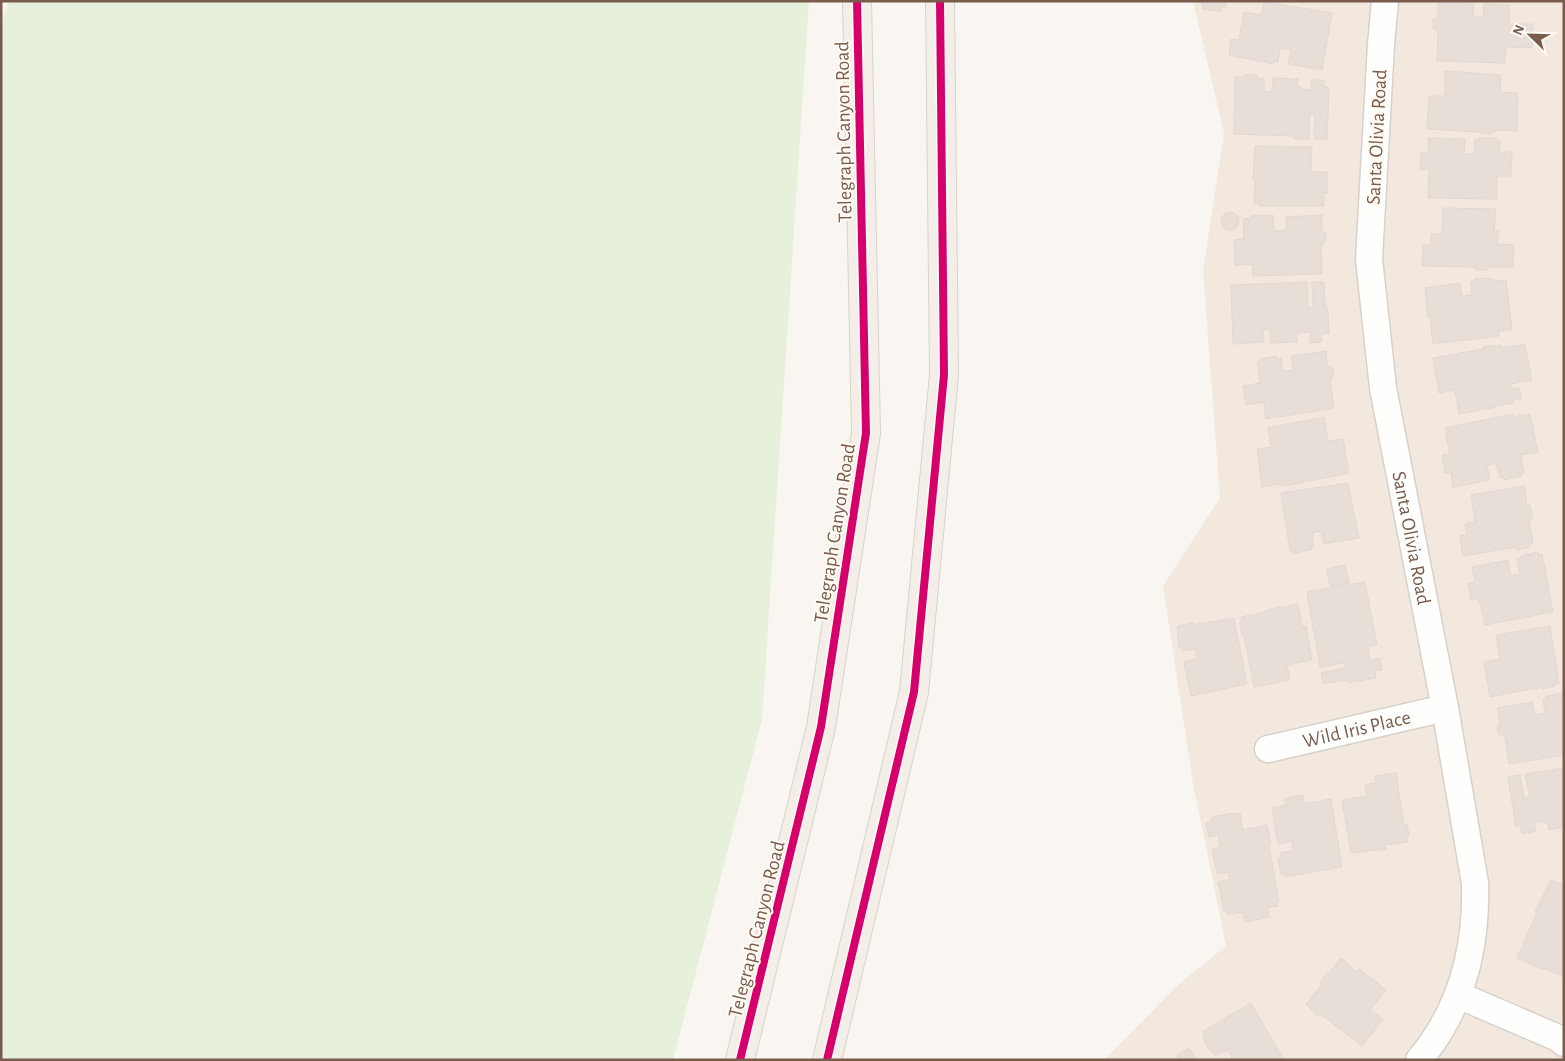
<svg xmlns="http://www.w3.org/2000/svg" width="1565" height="1061" font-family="'Alegreya Sans',sans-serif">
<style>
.residential{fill:#f2e8de}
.green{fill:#e7f0db}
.building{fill:#e6ded7;stroke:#e2d8d2}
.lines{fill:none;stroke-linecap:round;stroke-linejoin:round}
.minor-casing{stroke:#d7d1cb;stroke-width:29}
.primary-casing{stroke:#dad1cc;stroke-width:30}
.minor{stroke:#fefefd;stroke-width:26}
.primary{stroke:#f3eee8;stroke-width:28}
.cycleway-casing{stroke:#fffaf3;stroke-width:11}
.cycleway{stroke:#d6006c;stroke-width:8}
.labels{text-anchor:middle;stroke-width:4;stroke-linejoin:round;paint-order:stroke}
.street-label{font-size:20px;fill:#7a5c4d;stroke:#fffaf3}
</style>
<rect width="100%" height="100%" fill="#f9f5f0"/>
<polygon class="residential" points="1193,1 1564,1 1564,1060 1104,1060 1179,984 1226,946 1193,783 1163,586 1220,498 1203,271 1224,133"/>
<polygon class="green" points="9,1 809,1 762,719 673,1060 1,1060 1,25"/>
<g class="building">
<polygon points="1203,1 1227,1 1225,8 1222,7 1221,12 1202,9"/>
<polygon points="1264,2 1332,13 1322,70 1288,64 1291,50 1280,48 1278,62 1274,61 1274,64 1229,55 1231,39 1239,40 1244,12 1262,15"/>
<polygon points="1438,3 1474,4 1473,17 1483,17 1484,4 1509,5 1509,24 1533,24 1532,48 1506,47 1505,63 1437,61 1438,32 1433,28 1433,20 1438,17"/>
<polygon points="1445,71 1501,75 1500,92 1518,93 1517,131 1496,130 1496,132 1491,132 1490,134 1479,133 1480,132 1427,129 1429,96 1445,96"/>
<polygon points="1244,75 1257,75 1257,78 1264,78 1264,92 1272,92 1273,78 1298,79 1297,84 1302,89 1311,90 1311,80 1324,80 1324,87 1329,88 1327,139 1314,139 1315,115 1310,114 1309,139 1294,139 1294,136 1234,134 1235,77 1244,77"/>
<polygon points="1428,138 1465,139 1464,154 1474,154 1475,139 1478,140 1478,138 1496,138 1496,141 1500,141 1500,152 1512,152 1511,176 1497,176 1497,199 1428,198 1429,170 1420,170 1421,153 1428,153"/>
<polygon points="1255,146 1312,147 1311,172 1327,172 1327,193 1324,192 1324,206 1259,206 1259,204 1254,204 1255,180 1253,180"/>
<polygon points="1443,208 1496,209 1494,231 1498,231 1498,244 1514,245 1513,267 1488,267 1488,270 1476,270 1475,267 1422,266 1423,245 1431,245 1431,234 1441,234 1442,232"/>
<circle cx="1230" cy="221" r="9"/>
<polygon points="1273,215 1274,231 1286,230 1286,217 1322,215 1321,226 1322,226 1322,231 1326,234 1326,240 1321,246 1322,274 1253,276 1252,264 1235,265 1234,240 1244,239 1243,219 1251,218 1251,216"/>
<polygon points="1491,278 1491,280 1495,279 1495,281 1506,280 1512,329 1499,331 1499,336 1433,344 1430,316 1428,317 1425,288 1460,283 1462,296 1472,295 1471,282 1474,282 1474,279"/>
<polygon points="1307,282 1308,307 1313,307 1312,282 1324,282 1325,306 1327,306 1327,313 1328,312 1329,334 1321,334 1322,342 1310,343 1310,332 1298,333 1296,335 1297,342 1271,343 1270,330 1263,330 1264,342 1233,344 1231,285"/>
<polygon points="1525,344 1532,380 1510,384 1511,389 1519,388 1522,399 1513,400 1514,403 1495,406 1496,407 1459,414 1455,390 1439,393 1433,358 1483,349 1483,347 1496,345 1497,346 1501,345 1502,348"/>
<polygon points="1326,351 1327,365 1333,369 1334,375 1330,380 1334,408 1266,419 1264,402 1246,405 1243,386 1260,383 1257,362 1260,362 1259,359 1276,356 1277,359 1281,358 1283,371 1293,370 1291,356"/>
<polygon points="1513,414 1513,417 1530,414 1538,452 1521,455 1524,473 1521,474 1521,476 1504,480 1503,477 1500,478 1496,463 1487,465 1490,480 1453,487 1451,472 1445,473 1442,455 1450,454 1445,428"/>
<polygon points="1324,417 1328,441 1343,439 1349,473 1285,486 1285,485 1280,485 1280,484 1262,487 1257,449 1271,447 1268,428"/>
<polygon points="1348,483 1359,538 1324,544 1321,531 1312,533 1314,547 1310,547 1311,550 1294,553 1294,551 1290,551 1281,493"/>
<polygon points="1524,486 1527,506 1530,505 1533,519 1529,519 1533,543 1529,544 1529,547 1516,550 1516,547 1463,556 1460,536 1467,535 1465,524 1475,522 1471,495"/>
<polygon points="1538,552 1539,555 1542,554 1553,612 1485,625 1479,598 1471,600 1468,583 1475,582 1472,567 1508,560 1511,576 1520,574 1517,559 1521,558 1521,556"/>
<polygon points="1345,565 1349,583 1330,587 1327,569"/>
<polygon points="1365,582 1377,645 1368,646 1370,660 1380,658 1382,670 1375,671 1376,678 1353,682 1347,682 1347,680 1323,684 1321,673 1345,668 1344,663 1320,667 1307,592"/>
<polygon points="1298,604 1302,627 1306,626 1312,660 1287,665 1290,680 1254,687 1244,635 1242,635 1240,622 1242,622 1241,617 1266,612 1266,610"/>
<polygon points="1234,618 1247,684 1191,696 1184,662 1197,659 1195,649 1182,651 1181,647 1179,648 1177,626 1193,623 1194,625"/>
<polygon points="1550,626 1559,683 1555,684 1555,686 1542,689 1542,687 1490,697 1484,662 1500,659 1496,635"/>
<polygon points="1563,693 1564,755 1509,764 1505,737 1498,734 1497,728 1500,723 1497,708 1532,702 1535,715 1545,713 1543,699 1547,699 1546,696"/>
<polygon points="1564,768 1564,827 1549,830 1548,825 1543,821 1534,823 1536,831 1522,834 1521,826 1516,827 1508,777 1520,775 1524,798 1530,797 1525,774"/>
<polygon points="1396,773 1404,825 1407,824 1409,836 1407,837 1408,842 1385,845 1386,849 1351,853 1342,800 1367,796 1365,785 1376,783 1375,776"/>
<polygon points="1303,795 1304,804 1331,799 1342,867 1285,877 1284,874 1281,875 1278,858 1281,857 1280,853 1293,850 1292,841 1278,844 1272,808 1286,805 1285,798"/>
<polygon points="1234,813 1234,814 1240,813 1243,830 1267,825 1271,844 1269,845 1279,901 1277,901 1278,906 1267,908 1269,917 1245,922 1243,912 1228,915 1227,910 1224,911 1218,882 1230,879 1228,872 1217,874 1212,849 1218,848 1220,845 1218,835 1209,837 1206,823 1212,821 1212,817"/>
<polygon points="1551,880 1564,885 1564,977 1544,968 1544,970 1517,958 1537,913 1535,912"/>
<polygon points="1341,958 1357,972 1359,969 1386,990 1370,1010 1383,1019 1362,1046 1320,1014 1318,1016 1306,1004 1322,984 1320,982 1327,973 1330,973 1329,973"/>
<polygon points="1251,1003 1284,1060 1227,1060 1232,1057 1227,1050 1215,1056 1212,1050 1210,1051 1203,1039 1205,1038 1202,1032"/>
<polygon points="1189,1048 1198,1060 1179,1060 1177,1055"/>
</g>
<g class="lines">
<defs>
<g id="minor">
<path id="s1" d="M1385,1l-4,44 -12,214 14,129 62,320 30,175c2,65 -13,126 -56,177"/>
<path id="s2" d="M1268,749l177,-41"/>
<polyline points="1458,995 1558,1038 1564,1043"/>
</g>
<g id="primary">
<polyline points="740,1060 821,727 866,433 857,1"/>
<polyline points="827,1060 914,692 944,375 940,1"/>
</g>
</defs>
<use href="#minor" class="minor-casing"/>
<use href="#primary" class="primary-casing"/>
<use href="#minor" class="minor"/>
<use href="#primary" class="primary"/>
<defs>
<g id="cycleway">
<polyline points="740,1060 821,727 866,433 857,1"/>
<polyline points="827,1060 914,692 944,375 940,1"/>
</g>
</defs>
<use href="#cycleway" class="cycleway-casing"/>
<use href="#cycleway" class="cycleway"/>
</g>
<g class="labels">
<g class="street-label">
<text transform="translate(843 132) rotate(-91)" y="7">Telegraph Canyon Road</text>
<text transform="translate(1376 137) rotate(-87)" y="7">Santa Olivia Road</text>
<text transform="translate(834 533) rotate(-81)" y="7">Telegraph Canyon Road</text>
<text dy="7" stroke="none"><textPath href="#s1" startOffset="541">Santa Olivia Road</textPath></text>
<text dy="7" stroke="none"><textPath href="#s2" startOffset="91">Wild Iris Place</textPath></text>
<text transform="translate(756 929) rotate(-76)" y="7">Telegraph Canyon Road</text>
</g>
</g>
<rect width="1565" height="1061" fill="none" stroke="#7a5c4d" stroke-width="5"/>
<g transform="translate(1530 35) rotate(293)" stroke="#fffaf3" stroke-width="4" paint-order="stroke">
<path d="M0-4L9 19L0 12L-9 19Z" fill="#7a5c4d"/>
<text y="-8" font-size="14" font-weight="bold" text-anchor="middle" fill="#7a5c4d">N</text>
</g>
</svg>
